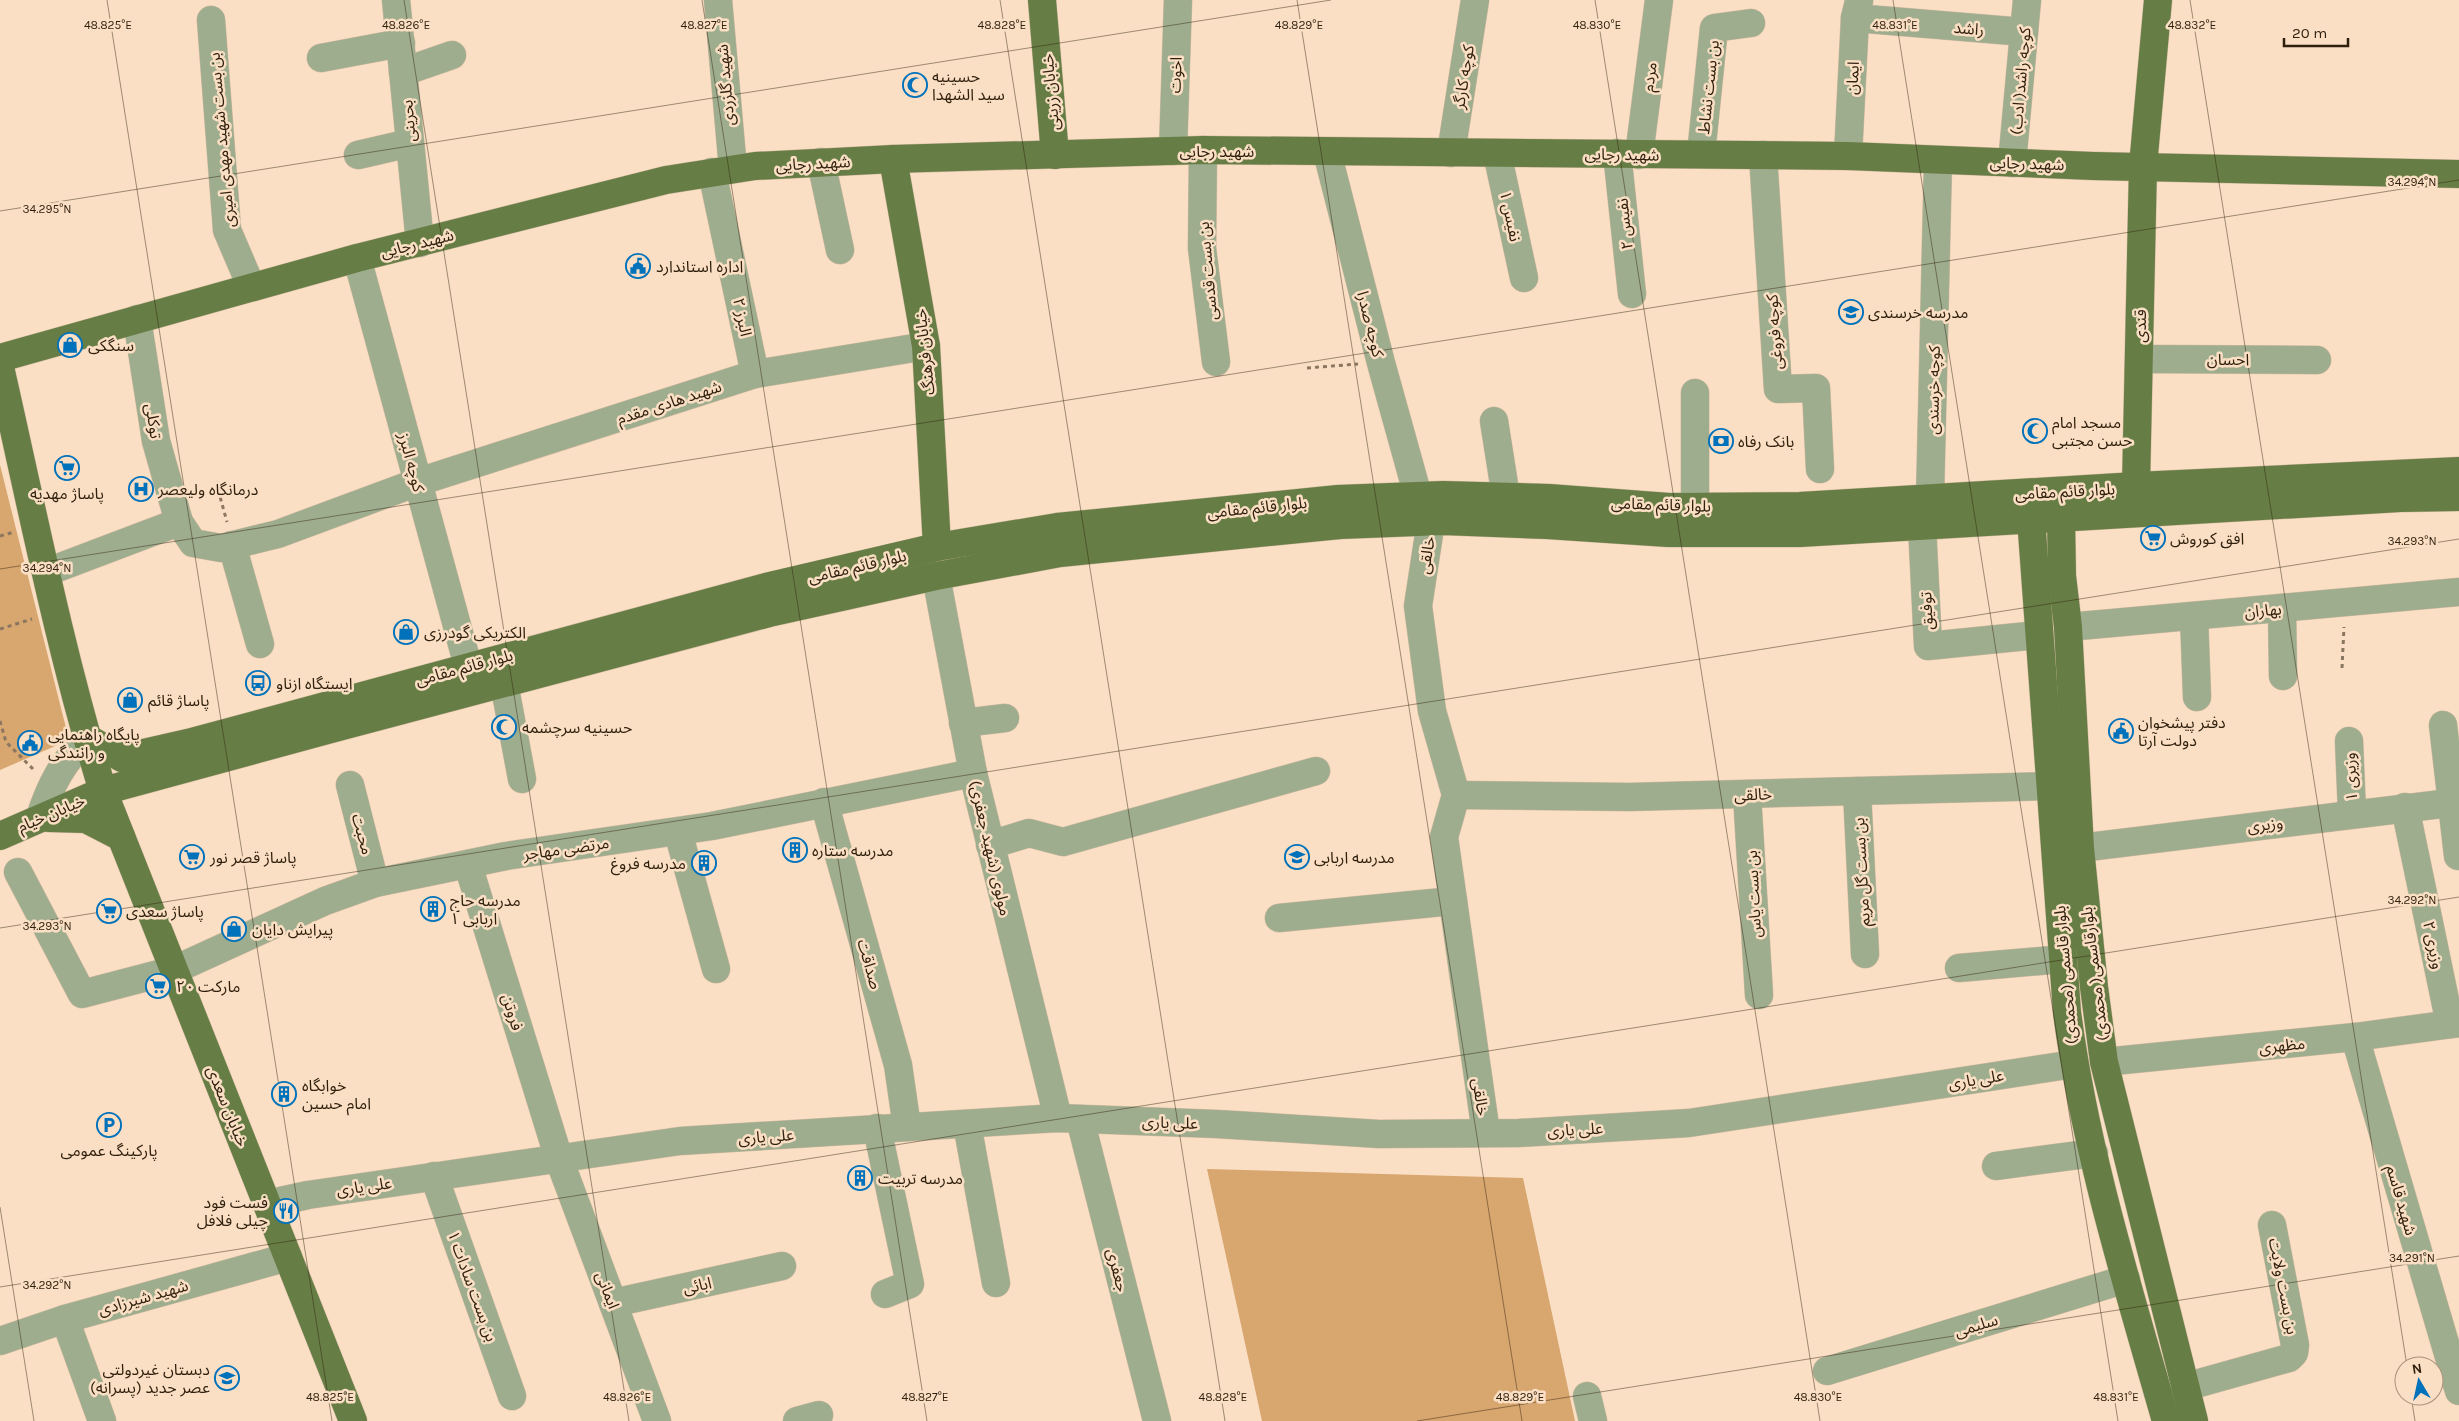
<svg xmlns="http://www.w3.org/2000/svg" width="2459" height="1421" font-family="Karla,'Noto Sans Arabic',sans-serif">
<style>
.green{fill:#d8a66f}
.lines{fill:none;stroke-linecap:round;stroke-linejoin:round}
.minor-casing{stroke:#d5bca3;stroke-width:29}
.major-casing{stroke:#d5bca3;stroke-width:29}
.path{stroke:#8b7660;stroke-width:3;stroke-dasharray:4 4;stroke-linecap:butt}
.minor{stroke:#9fad8f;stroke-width:28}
.major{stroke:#667e45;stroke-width:28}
.ticks{fill:none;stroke:#2f1f0d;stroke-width:1;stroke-opacity:0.45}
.labels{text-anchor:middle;stroke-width:5;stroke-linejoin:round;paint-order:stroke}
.street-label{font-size:16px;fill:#2f1f0d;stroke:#fadfc4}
.poi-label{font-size:16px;fill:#2f1f0d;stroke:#fadfc4;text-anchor:start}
.ticks-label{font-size:12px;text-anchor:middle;fill:#2f1f0d;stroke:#fadfc4;stroke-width:5;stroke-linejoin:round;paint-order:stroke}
</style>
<rect width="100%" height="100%" fill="#fadfc4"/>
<g class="green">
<polygon points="0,465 69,740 0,770"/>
<polygon points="1207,1169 1523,1178 1575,1421 1262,1421"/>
</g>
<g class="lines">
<defs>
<g id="minor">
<polyline points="396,0 420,243"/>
<polyline points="718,0 733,169"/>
<polyline points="1855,18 2024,32"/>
<polyline points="211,20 227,230 251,286"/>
<polyline points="321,58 401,43"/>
<polyline points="403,72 452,55"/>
<polyline points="1203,150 1202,248 1216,362"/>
<polyline points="1173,151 1178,0"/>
<polyline points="1327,152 1381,363 1418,496"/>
<polyline points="1451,153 1475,0"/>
<polyline points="1497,153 1524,278"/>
<polyline points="1617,153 1632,294"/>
<polyline points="1701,154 1714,28 1751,23"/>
<polyline points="358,155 410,143"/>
<polyline points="1639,155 1659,0"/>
<polyline points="1763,155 1778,389 1816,388 1820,469"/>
<polyline points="1848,156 1855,18 1859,1"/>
<polyline points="821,162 840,250"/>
<polyline points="2012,163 2027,0"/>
<polyline points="712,172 755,374"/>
<polyline points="357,258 468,666"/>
<polyline points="137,319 156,441 179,522 193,543 221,548 278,534 418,482 755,374 926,346"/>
<polyline points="2140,359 2317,360"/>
<polyline points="1695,393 1695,507"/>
<polyline points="1494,421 1506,497"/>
<polyline points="1930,499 1938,161"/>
<polyline points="1431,521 1418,606 1432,711 1456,795 1444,837 1486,1133"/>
<polyline points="1922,525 1928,646 2038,635"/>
<polyline points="232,545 260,644"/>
<polyline points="47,572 179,522"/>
<polyline points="936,576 973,773 1058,1118"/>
<polyline points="2282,608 2283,676"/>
<polyline points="2194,616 2197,697"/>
<polyline points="2068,627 2459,592"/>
<polyline points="504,683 522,779"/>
<polyline points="963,723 1005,718"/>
<polyline points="2443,725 2458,856"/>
<polyline points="2349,741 2352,813"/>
<polyline points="350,785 375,883"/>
<polyline points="1857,791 1865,954"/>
<polyline points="1747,794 1759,995"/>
<polyline points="1456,795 1629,797 2049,786"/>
<polyline points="824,802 898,1065 907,1127"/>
<polyline points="2405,807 2450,1024"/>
<path d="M40,817c11,-33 22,-54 47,-79"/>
<polyline points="678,832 716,969"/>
<polyline points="990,845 1029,833 1063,842 1316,771"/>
<polyline points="2080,848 2450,803"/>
<polyline points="468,865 559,1159 657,1421"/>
<polyline points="18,872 82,994 174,970 325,901 375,883 506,856 712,826 973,773"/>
<polyline points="1279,918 1453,901"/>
<polyline points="1959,968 2063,959"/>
<polyline points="2355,1037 2459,1391"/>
<polyline points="2104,1062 2355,1037 2459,1023"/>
<polyline points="1080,1119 1157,1421"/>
<polyline points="967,1124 996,1283"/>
<polyline points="877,1128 910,1284 885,1294"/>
<polyline points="1996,1166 2094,1153"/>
<polyline points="434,1176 512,1396"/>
<polyline points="267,1204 308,1195 680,1141 1058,1118 1217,1124 1379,1134 1519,1133 1689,1123 2074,1064"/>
<polyline points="613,1303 782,1266"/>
<polyline points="65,1319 102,1421"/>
<polyline points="0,1341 65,1319 288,1257"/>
<polyline points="1827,1371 2126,1279"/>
<polyline points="2185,1387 2289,1358 2294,1353 2295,1345 2272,1225"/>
<polyline points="1587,1396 1593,1421"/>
<polyline points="797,1421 819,1415"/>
</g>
<g id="major">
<polyline points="1042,0 1055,155"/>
<polyline points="893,159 926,346 937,547"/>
<polyline points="0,358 357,258 666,180 755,166 893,159 1203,150 1848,156 2093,166 2459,174"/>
<path d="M0,367c32,141 60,285 103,424l250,630"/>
<polyline points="2136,486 2143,166 2158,0"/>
<polyline points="2061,517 2062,576 2068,627 2080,848 2094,987 2104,1062 2194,1421"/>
<path d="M2031,518l36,494c18,139 61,275 99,409"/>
<polyline points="87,738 122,758 188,743 766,587 937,547 1057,527 1338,499 1443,495 1549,498 1669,507 1800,506 2136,486 2459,471"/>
<polyline points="49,818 86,819 121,837"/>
<polyline points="0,836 103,791 331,729 773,612 936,576 1060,553 1340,525 1443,521 1547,525 1668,533 1800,533 2400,498 2459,497"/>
</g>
</defs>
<use href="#minor" class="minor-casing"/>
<use href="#major" class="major-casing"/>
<g class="path">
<polyline points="1307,368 1358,364"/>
<polyline points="216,482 227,522"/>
<polyline points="0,536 14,532"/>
<polyline points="0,629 32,619"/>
<polyline points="2342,668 2344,627"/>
<polyline points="0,721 6,742 34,770"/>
</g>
<use href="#minor" class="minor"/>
<use href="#major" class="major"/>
</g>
<path class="ticks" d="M107,0l225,1421M404,0l225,1421M702,0l225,1421M1000,0l225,1421M1297,0l225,1421M1595,0l225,1421M1893,0l225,1421M2190,0l217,1366M0,211l1331,-211M0,569l2459,-389M0,928l2459,-389M0,1207l34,214M0,1287l2459,-390M2411,1396l4,25M1417,1421l1042,-165"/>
<defs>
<symbol id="mosque-ring" viewBox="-11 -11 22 22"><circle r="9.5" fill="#fadfc4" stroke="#0071bb" stroke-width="1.5"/><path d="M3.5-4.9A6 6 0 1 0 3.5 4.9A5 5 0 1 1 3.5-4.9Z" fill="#0071bb"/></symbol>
<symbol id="civic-ring" viewBox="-11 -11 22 22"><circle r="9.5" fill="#fadfc4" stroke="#0071bb" stroke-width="1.5"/><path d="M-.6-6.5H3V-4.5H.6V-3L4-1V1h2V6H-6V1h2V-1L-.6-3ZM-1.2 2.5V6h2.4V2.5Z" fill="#0071bb"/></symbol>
<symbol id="school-ring" viewBox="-11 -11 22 22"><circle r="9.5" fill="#fadfc4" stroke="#0071bb" stroke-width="1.5"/><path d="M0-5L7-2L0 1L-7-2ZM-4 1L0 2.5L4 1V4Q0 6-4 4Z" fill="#0071bb"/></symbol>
<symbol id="shop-ring" viewBox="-11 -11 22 22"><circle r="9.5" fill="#fadfc4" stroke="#0071bb" stroke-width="1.5"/><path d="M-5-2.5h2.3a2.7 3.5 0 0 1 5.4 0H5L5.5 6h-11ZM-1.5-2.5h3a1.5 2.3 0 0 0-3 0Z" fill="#0071bb"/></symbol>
<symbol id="bank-ring" viewBox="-11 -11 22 22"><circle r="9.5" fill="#fadfc4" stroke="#0071bb" stroke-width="1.5"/><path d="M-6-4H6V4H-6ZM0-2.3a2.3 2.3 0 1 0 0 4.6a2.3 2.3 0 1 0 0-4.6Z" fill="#0071bb"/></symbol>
<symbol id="supermarket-ring" viewBox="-11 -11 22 22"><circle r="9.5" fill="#fadfc4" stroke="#0071bb" stroke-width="1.5"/><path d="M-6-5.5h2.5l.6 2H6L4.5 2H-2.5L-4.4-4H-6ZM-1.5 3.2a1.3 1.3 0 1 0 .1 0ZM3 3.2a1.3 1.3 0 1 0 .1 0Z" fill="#0071bb"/></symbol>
<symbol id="hospital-ring" viewBox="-11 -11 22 22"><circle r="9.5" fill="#fadfc4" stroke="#0071bb" stroke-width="1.5"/><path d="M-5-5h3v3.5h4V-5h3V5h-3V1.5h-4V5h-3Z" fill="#0071bb"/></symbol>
<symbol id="bus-ring" viewBox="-11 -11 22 22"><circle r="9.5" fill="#fadfc4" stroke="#0071bb" stroke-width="1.5"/><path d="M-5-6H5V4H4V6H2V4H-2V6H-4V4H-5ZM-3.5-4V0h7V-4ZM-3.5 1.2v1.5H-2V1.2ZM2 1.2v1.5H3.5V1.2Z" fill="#0071bb"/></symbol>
<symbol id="building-ring" viewBox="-11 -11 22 22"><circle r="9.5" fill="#fadfc4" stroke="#0071bb" stroke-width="1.5"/><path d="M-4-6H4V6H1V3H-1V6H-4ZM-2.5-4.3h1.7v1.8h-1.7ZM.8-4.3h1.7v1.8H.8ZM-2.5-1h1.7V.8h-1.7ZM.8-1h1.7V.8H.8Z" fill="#0071bb"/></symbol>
<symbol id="parking-ring" viewBox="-11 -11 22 22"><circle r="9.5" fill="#fadfc4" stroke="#0071bb" stroke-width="1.5"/><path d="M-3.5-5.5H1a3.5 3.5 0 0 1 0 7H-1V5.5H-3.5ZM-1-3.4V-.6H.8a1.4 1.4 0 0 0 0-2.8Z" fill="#0071bb"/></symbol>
<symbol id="restaurant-ring" viewBox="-11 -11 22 22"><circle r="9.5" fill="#fadfc4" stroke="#0071bb" stroke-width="1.5"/><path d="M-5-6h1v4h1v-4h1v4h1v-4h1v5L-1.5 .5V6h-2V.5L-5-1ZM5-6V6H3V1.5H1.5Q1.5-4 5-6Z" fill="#0071bb"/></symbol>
</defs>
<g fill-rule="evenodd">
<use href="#mosque-ring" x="901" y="71" width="28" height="28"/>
<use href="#civic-ring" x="624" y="252" width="28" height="28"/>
<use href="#school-ring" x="1837" y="298" width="28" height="28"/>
<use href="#shop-ring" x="56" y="331" width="28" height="28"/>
<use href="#mosque-ring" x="2021" y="417" width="28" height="28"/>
<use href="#bank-ring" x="1707" y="427" width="28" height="28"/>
<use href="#supermarket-ring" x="53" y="454" width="28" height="28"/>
<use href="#hospital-ring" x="127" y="475" width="28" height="28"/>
<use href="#supermarket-ring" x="2139" y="524" width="28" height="28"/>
<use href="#shop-ring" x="392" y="618" width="28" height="28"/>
<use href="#bus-ring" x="244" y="669" width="28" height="28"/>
<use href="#shop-ring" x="116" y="686" width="28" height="28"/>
<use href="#mosque-ring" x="490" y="713" width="28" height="28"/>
<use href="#civic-ring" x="2107" y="717" width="28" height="28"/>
<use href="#civic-ring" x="16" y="729" width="28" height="28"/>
<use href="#building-ring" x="781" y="836" width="28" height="28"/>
<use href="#supermarket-ring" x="178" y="843" width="28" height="28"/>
<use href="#school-ring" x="1283" y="843" width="28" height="28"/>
<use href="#building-ring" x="690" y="849" width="28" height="28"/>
<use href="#building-ring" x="419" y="895" width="28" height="28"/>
<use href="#supermarket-ring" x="95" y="897" width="28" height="28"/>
<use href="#shop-ring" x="220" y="915" width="28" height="28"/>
<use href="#supermarket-ring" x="144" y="972" width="28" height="28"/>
<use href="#building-ring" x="270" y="1080" width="28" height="28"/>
<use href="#parking-ring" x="95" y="1111" width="28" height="28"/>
<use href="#building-ring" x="846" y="1164" width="28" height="28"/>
<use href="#restaurant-ring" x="272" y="1197" width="28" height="28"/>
<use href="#school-ring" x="213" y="1364" width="28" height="28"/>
</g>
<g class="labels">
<g class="street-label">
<text transform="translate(1969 28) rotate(5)" y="6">راشد</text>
<text transform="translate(1175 75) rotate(-88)" y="6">اخوت</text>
<text transform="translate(1463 77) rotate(-81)" y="6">کوچه کارگر</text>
<text transform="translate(1649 77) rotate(-83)" y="6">مردم</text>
<text transform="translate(1852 78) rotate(-87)" y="6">ایمان</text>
<text transform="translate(2020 81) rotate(-85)" y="6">کوچه راشد( ادب)</text>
<text transform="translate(725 85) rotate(-95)" y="6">شهید گلزردی</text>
<text transform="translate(1708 87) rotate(-84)" y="6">بن بست نشاط</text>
<text transform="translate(1050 92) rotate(-95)" y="6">خیابان زرینی</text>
<text transform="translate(408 121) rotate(-95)" y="6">بحرینی</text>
<text transform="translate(221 140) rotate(-95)" y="6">بن بست شهید مهدی امیری</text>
<text x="1217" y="157">شهید رجایی</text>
<text transform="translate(1622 154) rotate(1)" y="6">شهید رجایی</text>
<text transform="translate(813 163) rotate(-3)" y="6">شهید رجایی</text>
<text transform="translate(2027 163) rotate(2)" y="6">شهید رجایی</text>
<text transform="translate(1511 216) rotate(78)" y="6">نفیس ‍۱</text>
<text transform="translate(1624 224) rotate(-96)" y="6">نفیس ۲</text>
<text transform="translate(417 243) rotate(-14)" y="6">شهید رجایی</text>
<text transform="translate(1207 271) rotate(-95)" y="6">بن بست قدسی</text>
<text transform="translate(743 317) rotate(78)" y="6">البرز ۲</text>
<text transform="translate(1371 324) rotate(76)" y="6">کوچه صدرا</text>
<text transform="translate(2140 326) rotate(-90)" y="6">قندی</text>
<text transform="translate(1774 332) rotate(-94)" y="6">کوچه فروغی</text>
<text transform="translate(924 352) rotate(-96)" y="6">خیابان فرهنگ</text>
<text x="2228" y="365">احسان</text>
<text transform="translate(1933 390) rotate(-89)" y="6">کوچه خرسندی</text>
<text transform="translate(669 402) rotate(-18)" y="6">شهید هادی مقدم</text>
<text transform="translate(154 421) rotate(81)" y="6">توکلی</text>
<text transform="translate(412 462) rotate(75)" y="6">کوچه البرز</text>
<text transform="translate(2065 491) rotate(-3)" y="6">بلوار قائم مقامی</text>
<text transform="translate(1661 504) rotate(2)" y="6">بلوار قائم مقامی</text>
<text transform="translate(1257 507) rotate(-6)" y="6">بلوار قائم مقامی</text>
<text transform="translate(1426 555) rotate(-81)" y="6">خالقی</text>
<text transform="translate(857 566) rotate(-13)" y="6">بلوار قائم مقامی</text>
<text transform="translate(2263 610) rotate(-5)" y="6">بهاران</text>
<text transform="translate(1926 611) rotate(-93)" y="6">توفیق</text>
<text transform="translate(464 667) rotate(-15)" y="6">بلوار قائم مقامی</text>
<text transform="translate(2350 777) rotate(-93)" y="6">وزیری ۱</text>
<text transform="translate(1753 794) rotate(-2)" y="6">خالقی</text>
<text transform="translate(51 813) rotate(-23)" y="6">خیابان خیام</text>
<text transform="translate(2265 824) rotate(-7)" y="6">وزیری</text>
<text transform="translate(363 834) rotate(75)" y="6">محبت</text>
<text transform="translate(566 848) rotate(-8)" y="6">مرتضی مهاجر</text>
<text transform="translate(991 848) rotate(77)" y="6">مولوی (شهید جعفری)</text>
<text transform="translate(1861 872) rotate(-93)" y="6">بن بست گل مریم</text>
<text transform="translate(1753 894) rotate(-93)" y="6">بن بست یاس</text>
<text transform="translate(2434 945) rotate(78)" y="6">وزیری ۲</text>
<text transform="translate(870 964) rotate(74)" y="6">صداقت</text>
<text transform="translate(2094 974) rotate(-97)" y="6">بلوارقاسمی( محمدی)</text>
<text transform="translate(2065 975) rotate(-95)" y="6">بلوار قاسمی (محمدی)</text>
<text transform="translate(513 1012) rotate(73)" y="6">فروتن</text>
<text transform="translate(2282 1045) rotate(-6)" y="6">مظهری</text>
<text transform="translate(1976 1079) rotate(-9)" y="6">علی یاری</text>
<text transform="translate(1481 1097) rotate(82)" y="6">خالقی</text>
<text transform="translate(228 1106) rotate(68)" y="6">خیابان سعدی</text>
<text transform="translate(1170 1122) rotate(2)" y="6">علی یاری</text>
<text transform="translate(1575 1129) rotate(-3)" y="6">علی یاری</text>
<text transform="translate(766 1136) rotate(-4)" y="6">علی یاری</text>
<text transform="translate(364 1186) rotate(-8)" y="6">علی یاری</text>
<text transform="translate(2402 1200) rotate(74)" y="6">شهید قاسم</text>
<text transform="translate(1118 1270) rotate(76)" y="6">جعفری</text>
<text transform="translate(697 1285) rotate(-12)" y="6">ابائی</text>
<text transform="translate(473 1286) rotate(70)" y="6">بن بست سادات ۱</text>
<text transform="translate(2284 1286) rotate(79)" y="6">بن بست ولایت</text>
<text transform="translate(608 1290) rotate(69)" y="6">ایمانی</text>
<text transform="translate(143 1297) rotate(-16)" y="6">شهید شیرزادی</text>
<text transform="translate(1976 1325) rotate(-17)" y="6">سلیمی</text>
</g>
<g class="poi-label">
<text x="932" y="82">حسینیه<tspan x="932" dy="18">سید الشهدا</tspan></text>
<text x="656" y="272">اداره استاندارد</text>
<text x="1868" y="318">مدرسه خرسندی</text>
<text x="88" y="351">سنگکی</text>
<text x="2052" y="428">مسجد امام<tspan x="2052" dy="18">حسن مجتبی</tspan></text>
<text x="1738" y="447">بانک رفاه</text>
<text x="158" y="495">درمانگاه ولیعصر</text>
<text x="67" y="499" text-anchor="middle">پاساژ مهدیه</text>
<text x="2170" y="544">افق کوروش</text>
<text x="424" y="638">الکتریکی گودرزی</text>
<text x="276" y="689">ایستگاه ازناو</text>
<text x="148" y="706">پاساژ قائم</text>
<text x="2138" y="728">دفتر پیشخوان<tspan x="2138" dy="18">دولت آرتا</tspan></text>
<text x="522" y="733">حسینیه سرچشمه</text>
<text x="48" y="740">پایگاه راهنمایی<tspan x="48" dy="18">و رانندگی</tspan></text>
<text x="812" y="856">مدرسه ستاره</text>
<text x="210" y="863">پاساژ قصر نور</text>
<text x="1314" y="863">مدرسه اربابی</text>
<text x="686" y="869" text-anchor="end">مدرسه فروغ</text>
<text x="450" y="906">مدرسه حاج<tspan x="450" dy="18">اربابی ۱</tspan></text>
<text x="126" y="917">پاساژ سعدی</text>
<text x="252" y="935">پیرایش دایان</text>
<text x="176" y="992">مارکت ۲۰</text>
<text x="302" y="1091">خوابگاه<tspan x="302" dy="18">امام حسین</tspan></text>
<text x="109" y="1156" text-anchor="middle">پارکینگ عمومی</text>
<text x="878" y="1184">مدرسه تربیت</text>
<text x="268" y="1208" text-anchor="end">فست فود<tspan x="268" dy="18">چیلی فلافل</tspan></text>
<text x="210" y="1375" text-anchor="end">دبستان غیردولتی<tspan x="210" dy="18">عصر جدید (پسرانه)</tspan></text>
</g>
</g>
<g class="ticks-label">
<text x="108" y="29">48.825°E</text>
<text x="406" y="29">48.826°E</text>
<text x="704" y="29">48.827°E</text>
<text x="1002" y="29">48.828°E</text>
<text x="1299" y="29">48.829°E</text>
<text x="1597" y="29">48.830°E</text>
<text x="1895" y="29">48.831°E</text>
<text x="2192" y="29">48.832°E</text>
<text x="2412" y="186">34.294°N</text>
<text x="47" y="213">34.295°N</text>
<text x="2412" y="545">34.293°N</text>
<text x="47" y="572">34.294°N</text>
<text x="2412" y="904">34.292°N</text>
<text x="47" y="930">34.293°N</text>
<text x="2412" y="1262">34.291°N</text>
<text x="47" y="1289">34.292°N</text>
<text x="330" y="1401">48.825°E</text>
<text x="627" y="1401">48.826°E</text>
<text x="925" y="1401">48.827°E</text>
<text x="1223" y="1401">48.828°E</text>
<text x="1520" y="1401">48.829°E</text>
<text x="1818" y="1401">48.830°E</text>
<text x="2116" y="1401">48.831°E</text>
</g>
<g transform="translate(2419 1381) rotate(351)"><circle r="24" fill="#fadfc4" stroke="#a9927b"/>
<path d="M0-4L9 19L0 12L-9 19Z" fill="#0071bb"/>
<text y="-8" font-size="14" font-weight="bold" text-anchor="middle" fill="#2f1f0d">N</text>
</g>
<path d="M2284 38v8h64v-8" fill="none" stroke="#2f1f0d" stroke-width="2.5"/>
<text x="2292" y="38" font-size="15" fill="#2f1f0d" stroke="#fadfc4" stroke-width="4" paint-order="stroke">20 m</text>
</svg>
